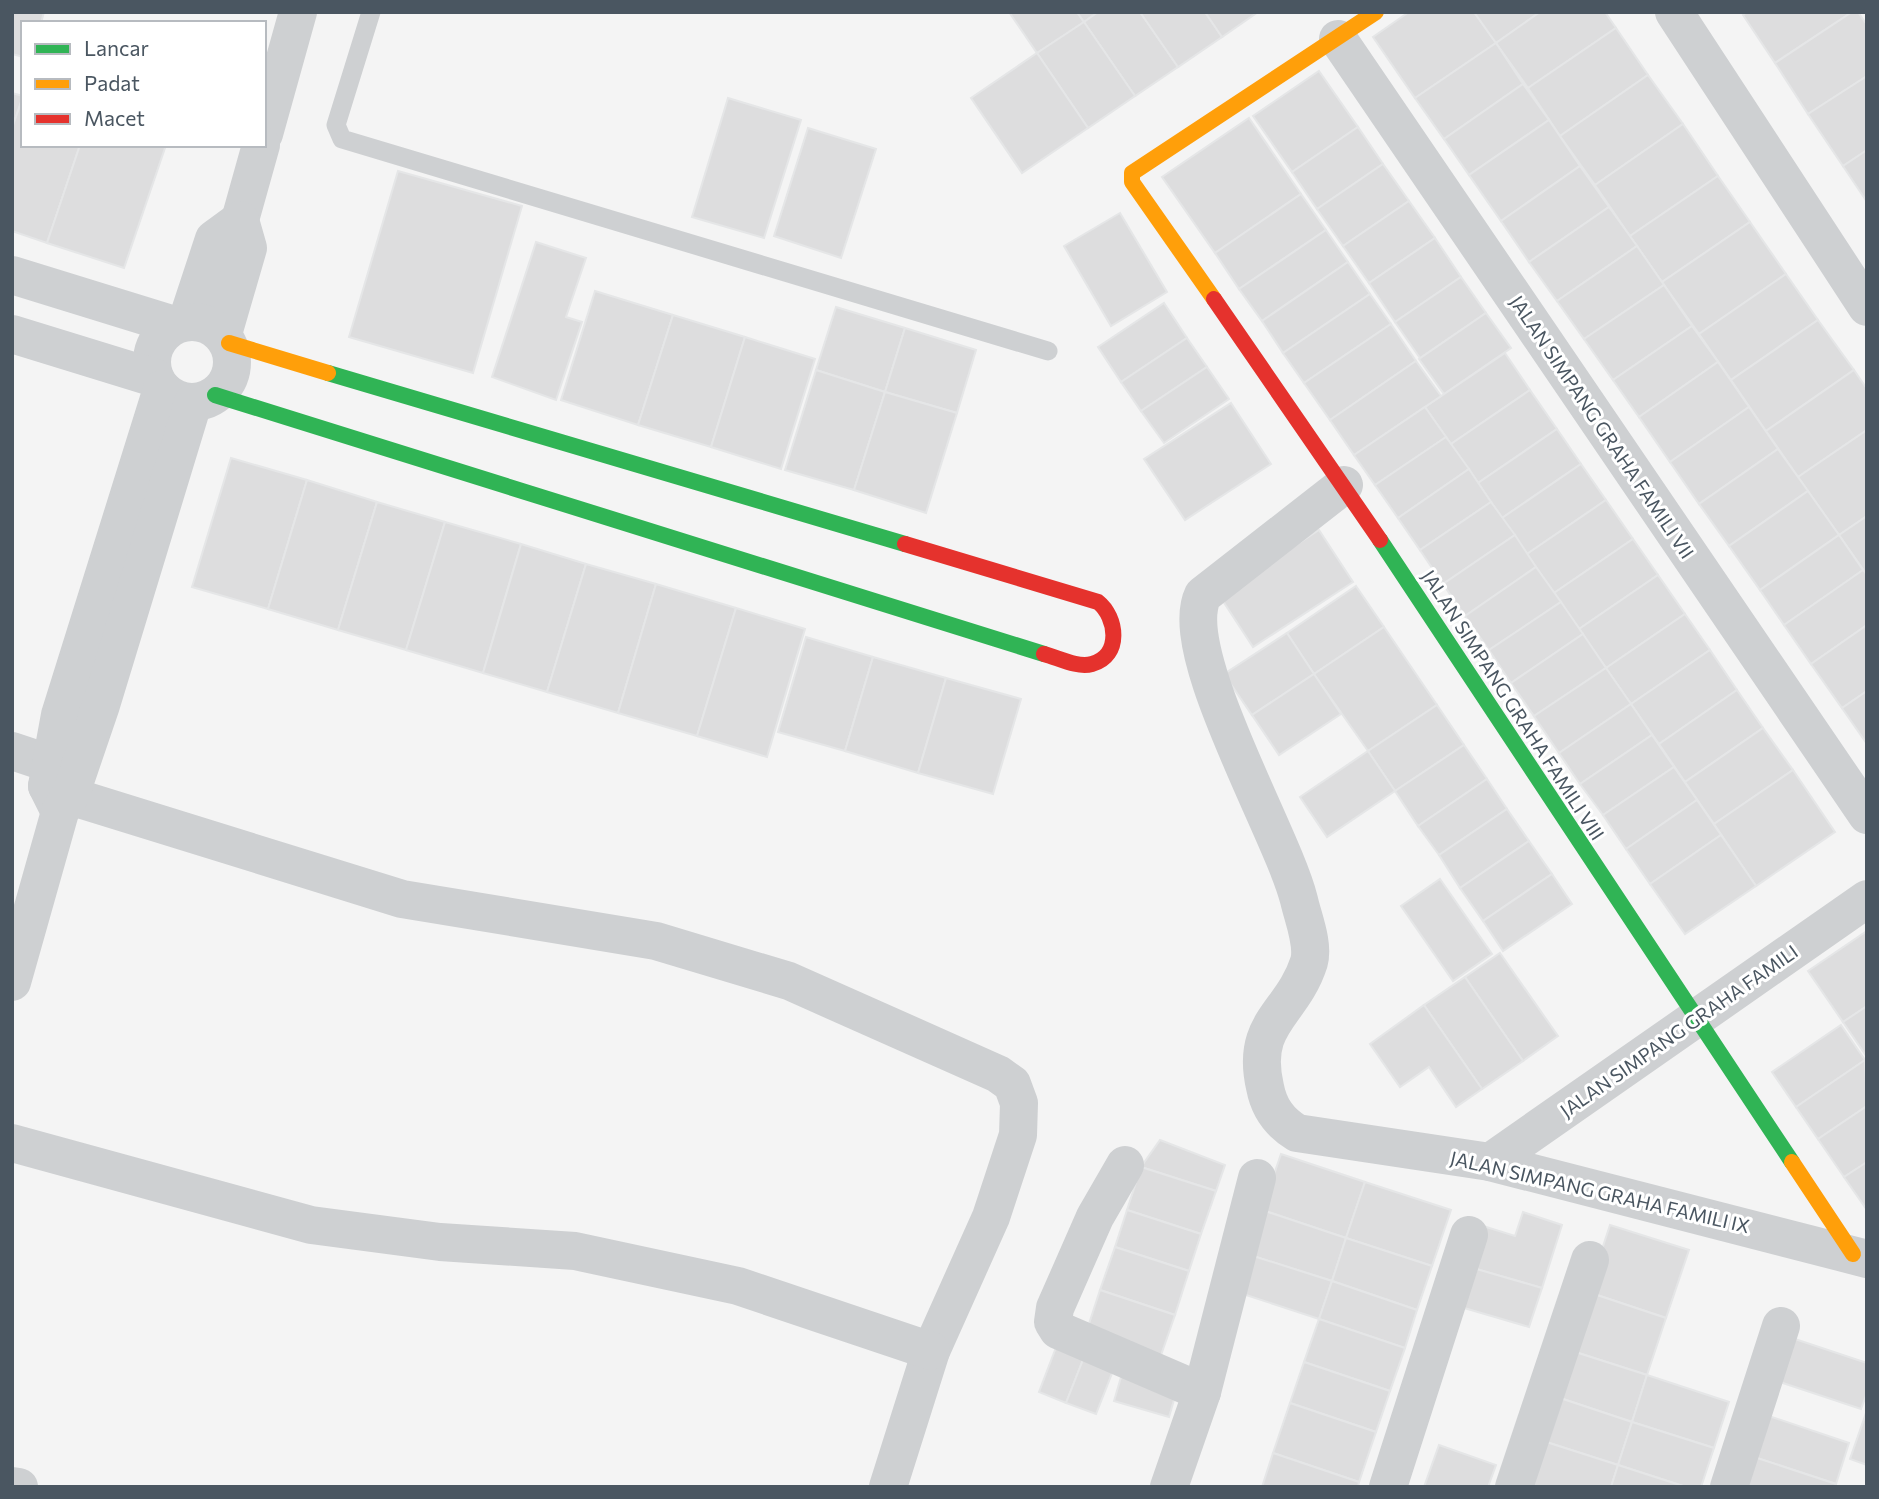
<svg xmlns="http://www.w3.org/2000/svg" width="1879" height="1499" font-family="Commissioner,sans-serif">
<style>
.building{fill:#ddddde;stroke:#e5e6e7;stroke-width:2}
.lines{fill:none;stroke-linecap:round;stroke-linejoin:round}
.lane{stroke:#ced0d2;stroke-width:19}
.street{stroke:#ced0d2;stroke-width:38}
.fast{stroke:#30b455;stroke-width:16}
.slow{stroke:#ff9f0a;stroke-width:16}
.jam{stroke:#e5322d;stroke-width:16}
.labels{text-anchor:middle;stroke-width:6;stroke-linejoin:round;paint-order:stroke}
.street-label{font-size:19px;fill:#4a5661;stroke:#fff}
</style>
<rect width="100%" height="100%" fill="#f4f4f4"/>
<g class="building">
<polygon points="12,12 44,12 41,23 23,23 23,57 12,54"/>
<polygon points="1009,12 1077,12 1084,22 1037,53"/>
<polygon points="1077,12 1098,12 1084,22"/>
<polygon points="1098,12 1140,12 1178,67 1135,96 1084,22"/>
<polygon points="1140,12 1205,12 1222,37 1178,67"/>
<polygon points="1205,12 1258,12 1222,37"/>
<polygon points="1409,12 1474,12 1496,43 1415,98 1373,37"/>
<polygon points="1474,12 1540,12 1496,43"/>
<polygon points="1540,12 1605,12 1616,28 1528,88 1496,43"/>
<polygon points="1747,12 1852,12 1775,63 1743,15"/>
<polygon points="1852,12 1858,12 1867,25 1867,76 1808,114 1775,63"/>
<polygon points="1084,22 1135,96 1088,128 1037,53"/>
<polygon points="1616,28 1648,75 1560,136 1528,88"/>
<polygon points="1496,43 1523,84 1444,139 1415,98"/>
<polygon points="1037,53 1088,128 1022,173 971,98"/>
<polygon points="1319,71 1358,127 1292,172 1253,116"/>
<polygon points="1648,75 1683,124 1595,185 1560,136"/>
<polygon points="1867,76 1867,150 1843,166 1808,114"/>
<polygon points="1523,84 1549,120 1469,175 1444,139"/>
<polygon points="12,93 23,96 12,128"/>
<polygon points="23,97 23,145 80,145 47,243 12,231 12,128"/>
<polygon points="728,98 801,120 764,238 692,217"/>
<polygon points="1249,118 1301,194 1215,253 1162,177"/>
<polygon points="1549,120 1580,166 1501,221 1469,175"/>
<polygon points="1683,124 1718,176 1630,236 1595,185"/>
<polygon points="1358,127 1383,164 1317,209 1292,172"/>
<polygon points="808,128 876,149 841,258 774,236"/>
<polygon points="80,145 166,145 124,268 47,243"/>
<polygon points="1867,150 1867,202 1843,166"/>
<polygon points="1383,164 1409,201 1343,246 1317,209"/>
<polygon points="1580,166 1609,207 1529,262 1501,221"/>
<polygon points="398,171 522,206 473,373 349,337"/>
<polygon points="1718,176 1750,222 1662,282 1630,236"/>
<polygon points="1301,194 1326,230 1239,289 1215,253"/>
<polygon points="1409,201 1435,238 1369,283 1343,246"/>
<polygon points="1609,207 1637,246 1557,301 1529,262"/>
<polygon points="1120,213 1167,292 1111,326 1064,246"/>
<polygon points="1750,222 1786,274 1699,334 1662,282"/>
<polygon points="1326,230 1348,262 1262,321 1239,289"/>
<polygon points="1435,238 1461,277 1395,322 1369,283"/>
<polygon points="536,242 586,258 566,317 582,322 556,400 492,377"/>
<polygon points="1637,246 1664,285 1584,339 1557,301"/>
<polygon points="1348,262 1370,294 1283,353 1262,321"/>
<polygon points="1786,274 1818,320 1731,380 1699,334"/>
<polygon points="1461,277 1486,313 1420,358 1395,322"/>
<polygon points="1664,285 1692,326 1613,380 1584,339"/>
<polygon points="595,291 673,315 638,425 561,400"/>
<polygon points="1370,294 1391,324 1304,383 1283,353"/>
<polygon points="1164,303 1187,338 1121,382 1098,347"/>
<polygon points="836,307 905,328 885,392 816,370"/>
<polygon points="1486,313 1511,348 1444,394 1419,359"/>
<polygon points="673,315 745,337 711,447 638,425"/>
<polygon points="1818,320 1854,370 1766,431 1731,380"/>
<polygon points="1391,324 1416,361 1330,420 1304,383"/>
<polygon points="1692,326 1718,362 1639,417 1613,380"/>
<polygon points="905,328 976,350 957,413 885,392"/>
<polygon points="745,337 815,359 781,469 711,447"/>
<polygon points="1187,338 1207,367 1141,411 1121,382"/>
<polygon points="1505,353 1530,390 1451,444 1425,407"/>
<polygon points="1416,361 1441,396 1354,455 1330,420"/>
<polygon points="1718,362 1749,407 1670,462 1639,417"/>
<polygon points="1207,367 1229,399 1164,443 1141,411"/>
<polygon points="816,370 885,392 854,490 785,470"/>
<polygon points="1854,370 1867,389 1867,430 1798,477 1766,431"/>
<polygon points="1530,390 1557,429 1478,483 1451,444"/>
<polygon points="885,392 957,413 926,513 854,490"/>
<polygon points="1231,403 1271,464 1185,520 1144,459"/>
<polygon points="1425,407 1446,437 1375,485 1354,455"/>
<polygon points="1749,407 1778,449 1699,504 1670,462"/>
<polygon points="1557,429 1581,464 1502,518 1478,483"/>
<polygon points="1867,430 1867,516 1839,535 1798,477"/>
<polygon points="1446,437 1469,469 1398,518 1375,485"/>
<polygon points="1778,449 1808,491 1729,546 1699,504"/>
<polygon points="231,458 307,480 268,609 192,587"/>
<polygon points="1581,464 1606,500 1527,554 1502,518"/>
<polygon points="1469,469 1491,502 1420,550 1398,518"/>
<polygon points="307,480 377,502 338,630 268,609"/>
<polygon points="1808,491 1839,535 1760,590 1729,546"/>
<polygon points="1606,500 1633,539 1554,593 1527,554"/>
<polygon points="377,502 445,522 406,650 338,630"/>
<polygon points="1491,502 1515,535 1443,584 1420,550"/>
<polygon points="1867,516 1867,575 1839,535"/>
<polygon points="445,522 521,544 483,673 406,650"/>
<polygon points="1319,530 1353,582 1253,647 1219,595"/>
<polygon points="1515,535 1536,567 1465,616 1443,584"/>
<polygon points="1839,535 1863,570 1784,625 1760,590"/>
<polygon points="1633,539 1658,575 1579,629 1554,593"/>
<polygon points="521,544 586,564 547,692 483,673"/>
<polygon points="586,564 656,584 618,713 547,692"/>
<polygon points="1536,567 1561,602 1489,650 1465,616"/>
<polygon points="1863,570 1867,575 1867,625 1811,664 1784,625"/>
<polygon points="1658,575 1685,614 1606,668 1579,629"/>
<polygon points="656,584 736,608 697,736 618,713"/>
<polygon points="1356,586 1384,627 1314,674 1287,633"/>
<polygon points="1561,602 1583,634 1511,683 1489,650"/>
<polygon points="736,608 805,629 767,757 697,736"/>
<polygon points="1685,614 1710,650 1631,704 1606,668"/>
<polygon points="1867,625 1867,691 1842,708 1811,664"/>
<polygon points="1384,627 1437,705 1368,751 1314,674"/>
<polygon points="1287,633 1314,674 1252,715 1224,674"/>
<polygon points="1583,634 1606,668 1534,716 1511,683"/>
<polygon points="806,637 873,657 845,751 778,732"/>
<polygon points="1710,650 1737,690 1659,744 1631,704"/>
<polygon points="873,657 946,678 918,773 845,751"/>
<polygon points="1606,668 1631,704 1559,753 1534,716"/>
<polygon points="1314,674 1341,714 1279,755 1252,715"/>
<polygon points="946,678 1021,699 993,794 918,773"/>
<polygon points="1737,690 1763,728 1685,782 1659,744"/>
<polygon points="1867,691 1867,744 1842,708"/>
<polygon points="1631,704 1652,735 1580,784 1559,753"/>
<polygon points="1437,705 1464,745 1395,791 1368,751"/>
<polygon points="1763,728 1793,770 1714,824 1685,782"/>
<polygon points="1652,735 1674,767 1603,815 1580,784"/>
<polygon points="1464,745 1487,779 1418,826 1395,791"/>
<polygon points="1368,751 1395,791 1327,837 1300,797"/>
<polygon points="1674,767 1697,800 1626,849 1603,815"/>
<polygon points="1793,770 1835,832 1756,886 1714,824"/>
<polygon points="1487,779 1507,809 1439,855 1418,826"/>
<polygon points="1697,800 1721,835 1650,884 1626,849"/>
<polygon points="1507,809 1529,841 1460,888 1439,855"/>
<polygon points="1721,835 1756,886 1685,934 1650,884"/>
<polygon points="1529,841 1552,874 1483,921 1460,888"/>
<polygon points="1552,874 1572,904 1503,951 1483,921"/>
<polygon points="1440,879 1492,954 1453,981 1401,906"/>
<polygon points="1867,931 1867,1006 1843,1022 1808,971"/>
<polygon points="1500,953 1558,1036 1523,1061 1465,977"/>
<polygon points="1465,977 1523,1061 1482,1089 1424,1005"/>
<polygon points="1424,1005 1482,1089 1456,1107 1429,1067 1400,1087 1370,1044"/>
<polygon points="1867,1006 1867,1057 1843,1022"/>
<polygon points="1841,1025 1865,1060 1796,1107 1772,1072"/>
<polygon points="1865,1060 1867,1106 1818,1139 1796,1107"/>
<polygon points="1867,1106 1867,1162 1844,1177 1818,1139"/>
<polygon points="1160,1140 1225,1165 1216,1191 1141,1167"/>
<polygon points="1281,1154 1365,1182 1346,1238 1262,1210"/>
<polygon points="1867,1162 1867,1210 1844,1177"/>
<polygon points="1141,1167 1216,1191 1201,1234 1127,1210"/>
<polygon points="1365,1182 1451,1210 1432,1266 1346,1238"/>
<polygon points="1127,1210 1201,1234 1189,1271 1115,1247"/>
<polygon points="1262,1210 1346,1238 1332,1281 1247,1254"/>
<polygon points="1523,1212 1562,1225 1542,1288 1466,1266 1480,1225 1515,1236"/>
<polygon points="1610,1225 1689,1250 1666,1318 1588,1292"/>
<polygon points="1346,1238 1432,1266 1417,1310 1332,1281"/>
<polygon points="1115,1247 1189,1271 1175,1315 1100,1290"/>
<polygon points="1247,1254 1332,1281 1319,1319 1234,1291"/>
<polygon points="1466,1266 1542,1288 1529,1327 1454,1305"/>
<polygon points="1332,1281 1417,1310 1405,1348 1319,1319"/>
<polygon points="1100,1290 1175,1315 1160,1358 1086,1333"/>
<polygon points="1588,1292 1666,1318 1647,1375 1569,1350"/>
<polygon points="1319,1319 1405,1348 1390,1391 1304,1362"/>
<polygon points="1060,1337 1088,1347 1066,1403 1039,1392"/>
<polygon points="1792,1338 1867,1363 1867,1393 1861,1409 1777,1381"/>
<polygon points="1088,1347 1118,1358 1096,1414 1066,1403"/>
<polygon points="1569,1350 1647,1375 1632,1422 1554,1396"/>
<polygon points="1304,1362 1390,1391 1376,1432 1290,1403"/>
<polygon points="1124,1367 1179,1383 1169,1417 1114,1401"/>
<polygon points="1647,1375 1729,1402 1714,1448 1632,1422"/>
<polygon points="1554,1396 1632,1422 1618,1465 1540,1440"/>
<polygon points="1290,1403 1376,1432 1359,1482 1273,1453"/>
<polygon points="1866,1413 1867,1413 1867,1465 1850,1459"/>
<polygon points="1766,1415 1849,1443 1836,1484 1751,1456"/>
<polygon points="1632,1422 1714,1448 1701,1487 1686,1487 1618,1465"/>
<polygon points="1540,1440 1618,1465 1611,1487 1530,1487"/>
<polygon points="1439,1445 1496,1465 1488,1487 1424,1487"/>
<polygon points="1273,1453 1359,1482 1358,1487 1262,1487"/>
<polygon points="1751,1456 1836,1484 1835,1487 1740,1487"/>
<polygon points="1618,1465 1686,1487 1611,1487"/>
</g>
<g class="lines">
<polyline class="lane" points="371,12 336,125 342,139 1048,351"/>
<g class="street">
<polyline points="1674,12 1867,307"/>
<polyline points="1338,39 1867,815"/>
<polyline points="264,134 298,12"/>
<polyline points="240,220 261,145"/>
<polyline points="12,275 174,325"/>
<polyline points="187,321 214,239 240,220 248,248 223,334"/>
<circle cx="192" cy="362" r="40"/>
<polyline points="12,334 155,378"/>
<path d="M1344,485l-141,110c-28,57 79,237 96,305 4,18 15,44 10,62 -17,53 -59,60 -44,125 4,21 14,35 32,46l193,29 377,97"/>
<polyline points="12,751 72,771"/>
<polyline points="47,786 70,796 402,899 656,941 789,981 998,1074 1012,1084 1019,1103 1018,1135 991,1217 931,1351 888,1487"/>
<polyline points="59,810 47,786 60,715 162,389"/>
<polyline points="12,982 60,812 70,796 101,705 193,403"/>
<polyline points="12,1143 311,1225 440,1242 575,1251 738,1286 931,1351"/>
<polyline points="1490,1162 1867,899"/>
<polyline points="1125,1165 1095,1217 1055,1308 1053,1322 1058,1330 1202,1392"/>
<polyline points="12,1486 19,1487"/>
<polyline points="1169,1487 1202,1392 1257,1178"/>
<polyline points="1388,1487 1469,1235"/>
<polyline points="1514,1487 1590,1260"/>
<polyline points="1729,1487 1781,1326"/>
</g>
<g class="fast">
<polyline points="328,373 905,544"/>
<polyline points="215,395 1044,654"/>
<polyline points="1380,540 1792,1162"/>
</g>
<g class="slow">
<polyline points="1214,299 1132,182 1132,173 1376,12"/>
<polyline points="229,343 328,373"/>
<polyline points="1792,1162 1853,1254"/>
</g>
<g class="jam">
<polyline points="1214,299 1380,540"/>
<path d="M905,544l193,58c19,15 24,54 -6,62 -15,4 -33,-6 -48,-10"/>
</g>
</g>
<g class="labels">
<g class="street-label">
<text transform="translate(1602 427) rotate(56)" y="7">JALAN SIMPANG GRAHA FAMILI VII</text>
<text transform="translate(1513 705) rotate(57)" y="7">JALAN SIMPANG GRAHA FAMILI VIII</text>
<text transform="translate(1679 1031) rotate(-35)" y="7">JALAN SIMPANG GRAHA FAMILI</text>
<text transform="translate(1600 1192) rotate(13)" y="7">JALAN SIMPANG GRAHA FAMILI IX</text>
</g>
</g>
<rect width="1879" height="1499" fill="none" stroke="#4a5661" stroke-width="28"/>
<rect x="21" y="21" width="245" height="126" fill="#ffffff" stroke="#b7bbc0" stroke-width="2"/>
<rect x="35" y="44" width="35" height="10" fill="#30b455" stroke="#b7bbc0" stroke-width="2"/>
<text x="84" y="56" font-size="21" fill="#4a5661">Lancar</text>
<rect x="35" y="79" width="35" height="10" fill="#ff9f0a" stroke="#b7bbc0" stroke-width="2"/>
<text x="84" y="91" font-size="21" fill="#4a5661">Padat</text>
<rect x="35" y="114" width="35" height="10" fill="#e5322d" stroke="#b7bbc0" stroke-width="2"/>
<text x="84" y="126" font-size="21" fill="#4a5661">Macet</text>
</svg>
